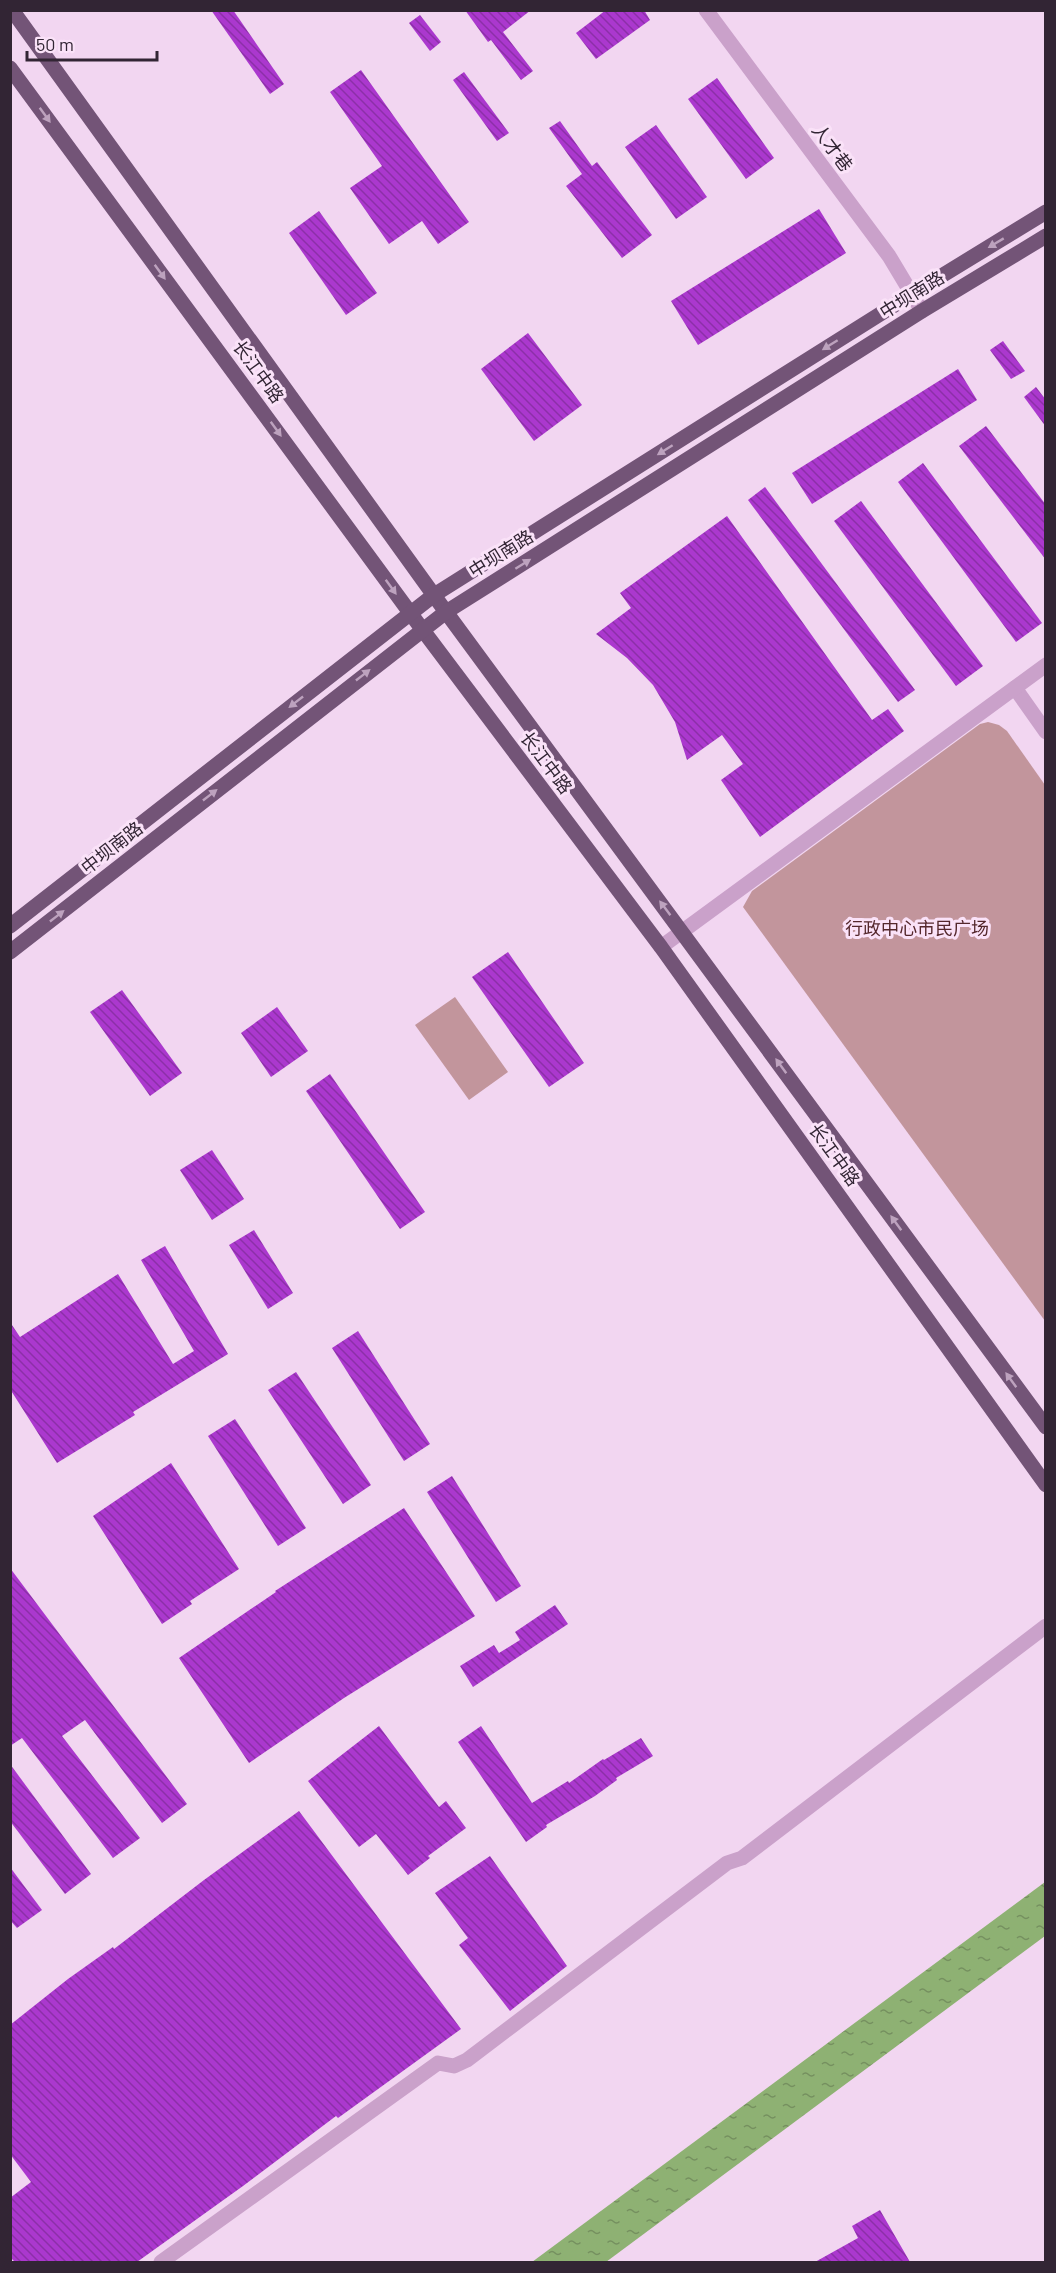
<svg xmlns="http://www.w3.org/2000/svg" width="1056" height="2273" font-family="Barlow,'Noto Sans SC',sans-serif">
<style>
.green{fill:#c2959c}
.water{fill:url(#water-ripples)}
.building{fill:url(#building-back-hatch)}
.lines{fill:none;stroke-linecap:round;stroke-linejoin:round}
.minor{stroke:#caa1ca;stroke-width:15}
.major{stroke:#735477;stroke-width:15}
.oneway{fill:#bda2be}
.labels{text-anchor:middle;stroke-width:6;stroke-linejoin:round;paint-order:stroke}
.street-label{font-size:18px;fill:#322534;stroke:#fae2f8}
.park-label{font-size:18px;fill:#54272c;stroke:#fae2f8}
</style>
<defs>
<pattern id="water-ripples" width="26" height="14" patternUnits="userSpaceOnUse" patternTransform="scale(1.5)"><rect width="26" height="14" fill="#8eb173"/><path d="M2 4q2-2 4 0t4 0M15 11q2-2 4 0t4 0" fill="none" stroke="#75905f"/></pattern>
<pattern id="building-back-hatch" width="6" height="6" patternUnits="userSpaceOnUse" patternTransform="scale(1.5)"><rect width="6" height="6" fill="#ab38ce"/><path d="M-1 5l2 2M0 0l6 6M5-1l2 2" fill="none" stroke="#8c2fa8"/></pattern>
</defs>
<rect width="100%" height="100%" fill="#f2d6f1"/>
<g class="green">
<polygon points="988,722 999,725 1007,731 1045,785 1045,1321 743,907 752,891 980,724"/>
<polygon points="455,997 508,1072 469,1100 415,1025"/>
</g>
<polygon class="water" points="1045,1882 1045,1936 606,2262 532,2262"/>
<g class="building">
<polygon points="211,10 233,10 284,84 270,94"/>
<polygon points="465,10 531,10 503,32 533,71 521,80 491,40 488,42"/>
<polygon points="606,10 644,10 650,20 596,59 576,33"/>
<polygon points="420,15 441,42 430,51 409,23"/>
<polygon points="361,70 469,222 438,244 422,221 389,244 350,188 382,166 330,92"/>
<polygon points="464,72 509,133 497,141 453,80"/>
<polygon points="717,78 774,158 746,179 688,99"/>
<polygon points="560,121 592,166 597,162 652,235 622,258 566,186 582,174 549,128"/>
<polygon points="656,125 707,197 676,219 625,147"/>
<polygon points="819,209 846,253 698,345 671,301"/>
<polygon points="319,211 377,293 346,315 289,233"/>
<polygon points="528,333 582,405 534,441 481,369"/>
<polygon points="1003,341 1025,371 1011,379 990,350"/>
<polygon points="958,369 977,400 812,504 792,473"/>
<polygon points="1036,387 1046,400 1046,427 1024,397"/>
<polygon points="986,426 1046,505 1046,560 959,446"/>
<polygon points="923,463 1042,623 1016,642 898,482"/>
<polygon points="765,487 915,690 898,702 748,500"/>
<polygon points="861,501 983,666 956,686 834,521"/>
<polygon points="727,516 872,720 888,709 904,731 760,837 721,780 743,764 722,735 687,760 675,722 653,685 627,658 596,634 631,608 620,593"/>
<polygon points="508,952 584,1063 549,1087 472,977"/>
<polygon points="122,990 182,1073 150,1096 90,1012"/>
<polygon points="277,1007 308,1051 271,1077 241,1033"/>
<polygon points="330,1074 425,1212 400,1229 306,1091"/>
<polygon points="212,1150 244,1199 212,1220 180,1170"/>
<polygon points="254,1230 293,1293 268,1309 229,1245"/>
<polygon points="165,1246 228,1354 133,1412 135,1415 57,1463 10,1389 10,1322 20,1337 118,1274 173,1364 194,1351 141,1260"/>
<polygon points="358,1331 430,1444 404,1461 332,1348"/>
<polygon points="296,1372 371,1485 343,1504 268,1390"/>
<polygon points="235,1419 306,1528 278,1546 208,1436"/>
<polygon points="171,1463 239,1569 190,1601 192,1604 162,1624 93,1516"/>
<polygon points="452,1476 521,1586 496,1602 427,1492"/>
<polygon points="404,1508 475,1616 344,1698 249,1763 179,1658 276,1592 275,1591"/>
<polygon points="10,1568 187,1804 162,1823 85,1720 62,1736 140,1838 113,1858 22,1738 10,1746"/>
<polygon points="555,1605 568,1624 473,1687 460,1666 494,1645 499,1653 520,1640 515,1632"/>
<polygon points="379,1726 439,1807 446,1801 466,1828 428,1856 430,1858 408,1875 376,1834 359,1847 308,1781"/>
<polygon points="481,1726 532,1803 568,1781 569,1783 603,1759 604,1760 641,1738 653,1756 616,1778 617,1780 595,1796 546,1825 547,1827 526,1842 458,1742"/>
<polygon points="10,1764 91,1874 65,1894 10,1821"/>
<polygon points="299,1811 461,2029 338,2118 336,2116 243,2186 137,2262 15,2262 10,2257 10,2198 31,2182 10,2154 10,2025 68,1979 113,1947 114,1949 204,1880"/>
<polygon points="490,1856 567,1966 510,2011 459,1945 468,1938 435,1893"/>
<polygon points="10,1867 42,1910 17,1928 10,1920"/>
<polygon points="880,2210 910,2262 815,2262 858,2238 852,2226"/>
</g>
<g class="lines">
<g class="minor">
<polyline points="706,10 889,256 922,311"/>
<polyline points="1015,688 1046,732"/>
<polyline points="661,947 1046,665"/>
<polyline points="161,2262 438,2063 454,2066 467,2060 727,1863 742,1858 1046,1626"/>
</g>
<g class="major">
<polyline points="12,10 446,612 1046,1427"/>
<polyline points="10,68 422,629 661,947 1046,1485"/>
<polyline points="10,926 434,595 912,294 1046,212"/>
<polyline points="10,952 446,612 922,311 1046,236"/>
</g>
</g>
<defs><path id="oneway-solid" d="M-6-.8H1V-3.2L6.5 0L1 3.2V.8H-6Z" transform="scale(1.5)"/></defs>
<g class="oneway">
<use href="#oneway-solid" transform="translate(45 115) rotate(54)"/>
<use href="#oneway-solid" transform="translate(996 243) rotate(149)"/>
<use href="#oneway-solid" transform="translate(160 272) rotate(54)"/>
<use href="#oneway-solid" transform="translate(830 345) rotate(148)"/>
<use href="#oneway-solid" transform="translate(276 429) rotate(54)"/>
<use href="#oneway-solid" transform="translate(665 450) rotate(148)"/>
<use href="#oneway-solid" transform="translate(523 564) rotate(-32)"/>
<use href="#oneway-solid" transform="translate(391 587) rotate(54)"/>
<use href="#oneway-solid" transform="translate(363 675) rotate(-38)"/>
<use href="#oneway-solid" transform="translate(296 702) rotate(142)"/>
<use href="#oneway-solid" transform="translate(210 795) rotate(-38)"/>
<use href="#oneway-solid" transform="translate(665 908) rotate(-127)"/>
<use href="#oneway-solid" transform="translate(57 916) rotate(-38)"/>
<use href="#oneway-solid" transform="translate(781 1066) rotate(-126)"/>
<use href="#oneway-solid" transform="translate(896 1223) rotate(-126)"/>
<use href="#oneway-solid" transform="translate(1011 1380) rotate(-126)"/>
</g>
<g class="labels">
<g class="street-label">
<text transform="translate(832 148) rotate(53)" y="6">人才巷</text>
<text transform="translate(912 295) rotate(-32)" y="6">中坝南路</text>
<text transform="translate(258 372) rotate(54)" y="6">长江中路</text>
<text transform="translate(501 554) rotate(-32)" y="6">中坝南路</text>
<text transform="translate(546 763) rotate(53)" y="6">长江中路</text>
<text transform="translate(112 848) rotate(-38)" y="6">中坝南路</text>
<text transform="translate(834 1155) rotate(54)" y="6">长江中路</text>
</g>
<g class="park-label">
<text x="917" y="935">行政中心市民广场</text>
</g>
</g>
<rect width="1056" height="2273" fill="none" stroke="#322534" stroke-width="24"/>
<path d="M27 51v9h130v-9" fill="none" stroke="#322534" stroke-width="3"/>
<text x="36" y="51" font-size="18" fill="#322534" stroke="#fae2f8" stroke-width="4.5" paint-order="stroke">50 m</text>
</svg>
